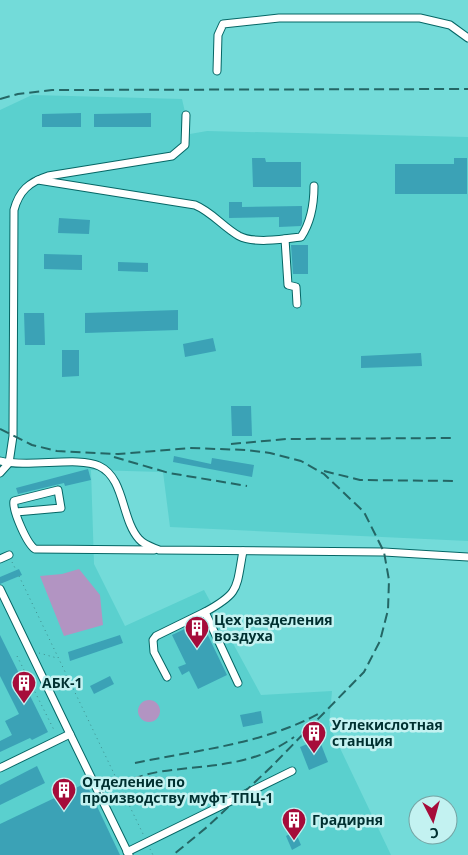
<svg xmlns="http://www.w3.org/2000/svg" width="468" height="855" font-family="'Open Sans',sans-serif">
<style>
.built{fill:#5ad0ce}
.green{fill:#b294c2}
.building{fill:#3ba2b6}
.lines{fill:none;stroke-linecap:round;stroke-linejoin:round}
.minor-casing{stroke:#056665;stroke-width:9}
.path{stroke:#3e8d8c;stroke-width:1;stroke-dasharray:1 4;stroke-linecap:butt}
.minor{stroke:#fff;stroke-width:7}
.rail{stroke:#246665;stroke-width:2;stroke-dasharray:10 5;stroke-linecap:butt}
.labels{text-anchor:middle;stroke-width:5;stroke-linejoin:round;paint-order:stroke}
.poi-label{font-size:14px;font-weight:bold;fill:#003030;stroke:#c3f2f1;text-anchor:start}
</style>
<rect width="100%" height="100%" fill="#73dbd9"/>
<polygon class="built" points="32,95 182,99 190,134 207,131 468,137 468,541 170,527 163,472 91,470 94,564 125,626 204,590 261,695 332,691 329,725 391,855 0,855 0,110"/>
<g class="green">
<polygon points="79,569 100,595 103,625 64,636 40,576 62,574"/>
<circle cx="149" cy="711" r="11"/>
</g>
<g class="building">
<polygon points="81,113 81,127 42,127 42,114"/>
<polygon points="151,113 151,127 94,127 94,114"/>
<polygon points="252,158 265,158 266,162 301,162 301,187 253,187"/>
<polygon points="454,158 467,158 467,194 395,194 395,164 454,164"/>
<polygon points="229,202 242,202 242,207 302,206 302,223 301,226 279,227 279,217 229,218"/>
<polygon points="59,218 90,220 89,234 58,233"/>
<polygon points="291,245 308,245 308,274 293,274"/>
<polygon points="44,254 82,255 82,270 44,269"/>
<polygon points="118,262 148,263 148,272 118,271"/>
<polygon points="178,310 178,330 85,333 85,313"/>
<polygon points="24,313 44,313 45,345 25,345"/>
<polygon points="213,338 216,351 185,357 183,344"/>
<polygon points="62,350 79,350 79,376 62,377"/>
<polygon points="421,353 422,366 361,368 361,356"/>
<polygon points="231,406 251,406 252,436 232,436"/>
<polygon points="174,456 211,464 212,458 254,465 252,477 173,462"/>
<polygon points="88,469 91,480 65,486 64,483 18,494 16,488"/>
<polygon points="19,569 22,575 0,584 0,577"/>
<polygon points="201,621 227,675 198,689 189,671 182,675 178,667 186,664 172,635"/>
<polygon points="0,635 48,732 32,740 30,738 0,752 0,741 12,735 5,721 19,714 0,676"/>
<polygon points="120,635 123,643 70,661 68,652"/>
<polygon points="110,676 114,684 94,694 90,686"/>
<polygon points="261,711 263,723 243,727 240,715"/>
<polygon points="319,739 328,762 309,770 300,747"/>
<polygon points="37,766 45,783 0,805 0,785"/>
<polygon points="86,783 120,855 0,855 0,824"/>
<polygon points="295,831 301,845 292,850 286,836"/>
</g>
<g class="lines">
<defs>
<g id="minor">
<polyline points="217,71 218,35 223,24 279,18 420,18 450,25 468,38"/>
<path d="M38,180l157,25c17,7 28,22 44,31 15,8 46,3 62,1 10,-15 13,-33 13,-51"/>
<polyline points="285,239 288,285 296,287 297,304"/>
<path d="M0,461c28,7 79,-5 99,5 26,12 22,53 40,73 5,6 13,8 20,11l225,2 84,5"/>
<path d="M0,473l9,-10 4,-27 1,-226c5,-19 15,-28 34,-34l124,-20 13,-11 1,-30"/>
<path d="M16,512l45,-4 -3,-18 -44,11c-2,9 13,43 21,48l119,1"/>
<polyline points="0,559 9,555"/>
<polyline points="0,589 70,734"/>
<path d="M205,612c35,-19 31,-23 38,-61"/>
<polyline points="167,677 154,652 153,640 156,636 205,612 238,683"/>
<polyline points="0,768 70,734 129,855"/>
<polyline points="127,852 292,771"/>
</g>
</defs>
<use href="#minor" class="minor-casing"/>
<g class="path">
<polyline points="12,562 16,570"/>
<polyline points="19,576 144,836"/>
<polyline points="39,653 57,658"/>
<polyline points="17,656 55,732"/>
<polyline points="150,849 153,855"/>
</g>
<use href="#minor" class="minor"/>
<g class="rail">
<polyline points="0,99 18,94 52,90 468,89"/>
<polyline points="0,429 32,445 57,451 118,454 190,448 247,450 270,453 301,461 324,474 364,512 384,552 389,580 388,610 380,641 364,672 271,767 207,827 173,855"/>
<polyline points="231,444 287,439 451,438"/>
<polyline points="114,457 169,473 247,486"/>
<polyline points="324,471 360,480 456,481"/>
<path d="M135,763c62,-13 129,-19 185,-50"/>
<path d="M92,797c21,-10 43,-21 66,-25 50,-8 93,-4 136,-35"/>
</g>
</g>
<defs>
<symbol id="building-pin" viewBox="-11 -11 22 30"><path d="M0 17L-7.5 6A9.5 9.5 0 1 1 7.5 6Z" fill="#a60c3a" stroke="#c3f2f1"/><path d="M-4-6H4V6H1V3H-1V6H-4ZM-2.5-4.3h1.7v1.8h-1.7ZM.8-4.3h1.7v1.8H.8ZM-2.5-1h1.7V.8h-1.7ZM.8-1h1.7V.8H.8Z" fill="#fff"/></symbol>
</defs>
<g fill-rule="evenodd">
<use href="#building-pin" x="183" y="614" width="28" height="38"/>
<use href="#building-pin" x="10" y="669" width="28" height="38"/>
<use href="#building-pin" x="300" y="719" width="28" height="38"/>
<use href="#building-pin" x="50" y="776" width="28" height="38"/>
<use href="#building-pin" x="280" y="806" width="28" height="38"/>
</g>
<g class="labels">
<g class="poi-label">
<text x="214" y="625">Цех разделения<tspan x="214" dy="16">воздуха</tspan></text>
<text x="42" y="688">АБК-1</text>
<text x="332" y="730">Углекислотная<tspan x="332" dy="16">станция</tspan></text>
<text x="82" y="787">Отделение по<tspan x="82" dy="16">производству муфт ТПЦ-1</tspan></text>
<text x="312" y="825">Градирня</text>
</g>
</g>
<g transform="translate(433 820) rotate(174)"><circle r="24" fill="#c3f2f1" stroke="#75a4a4"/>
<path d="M0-4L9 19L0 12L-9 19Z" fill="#a60c3a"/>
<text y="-8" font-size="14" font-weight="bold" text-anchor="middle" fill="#003030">С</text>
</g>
</svg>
